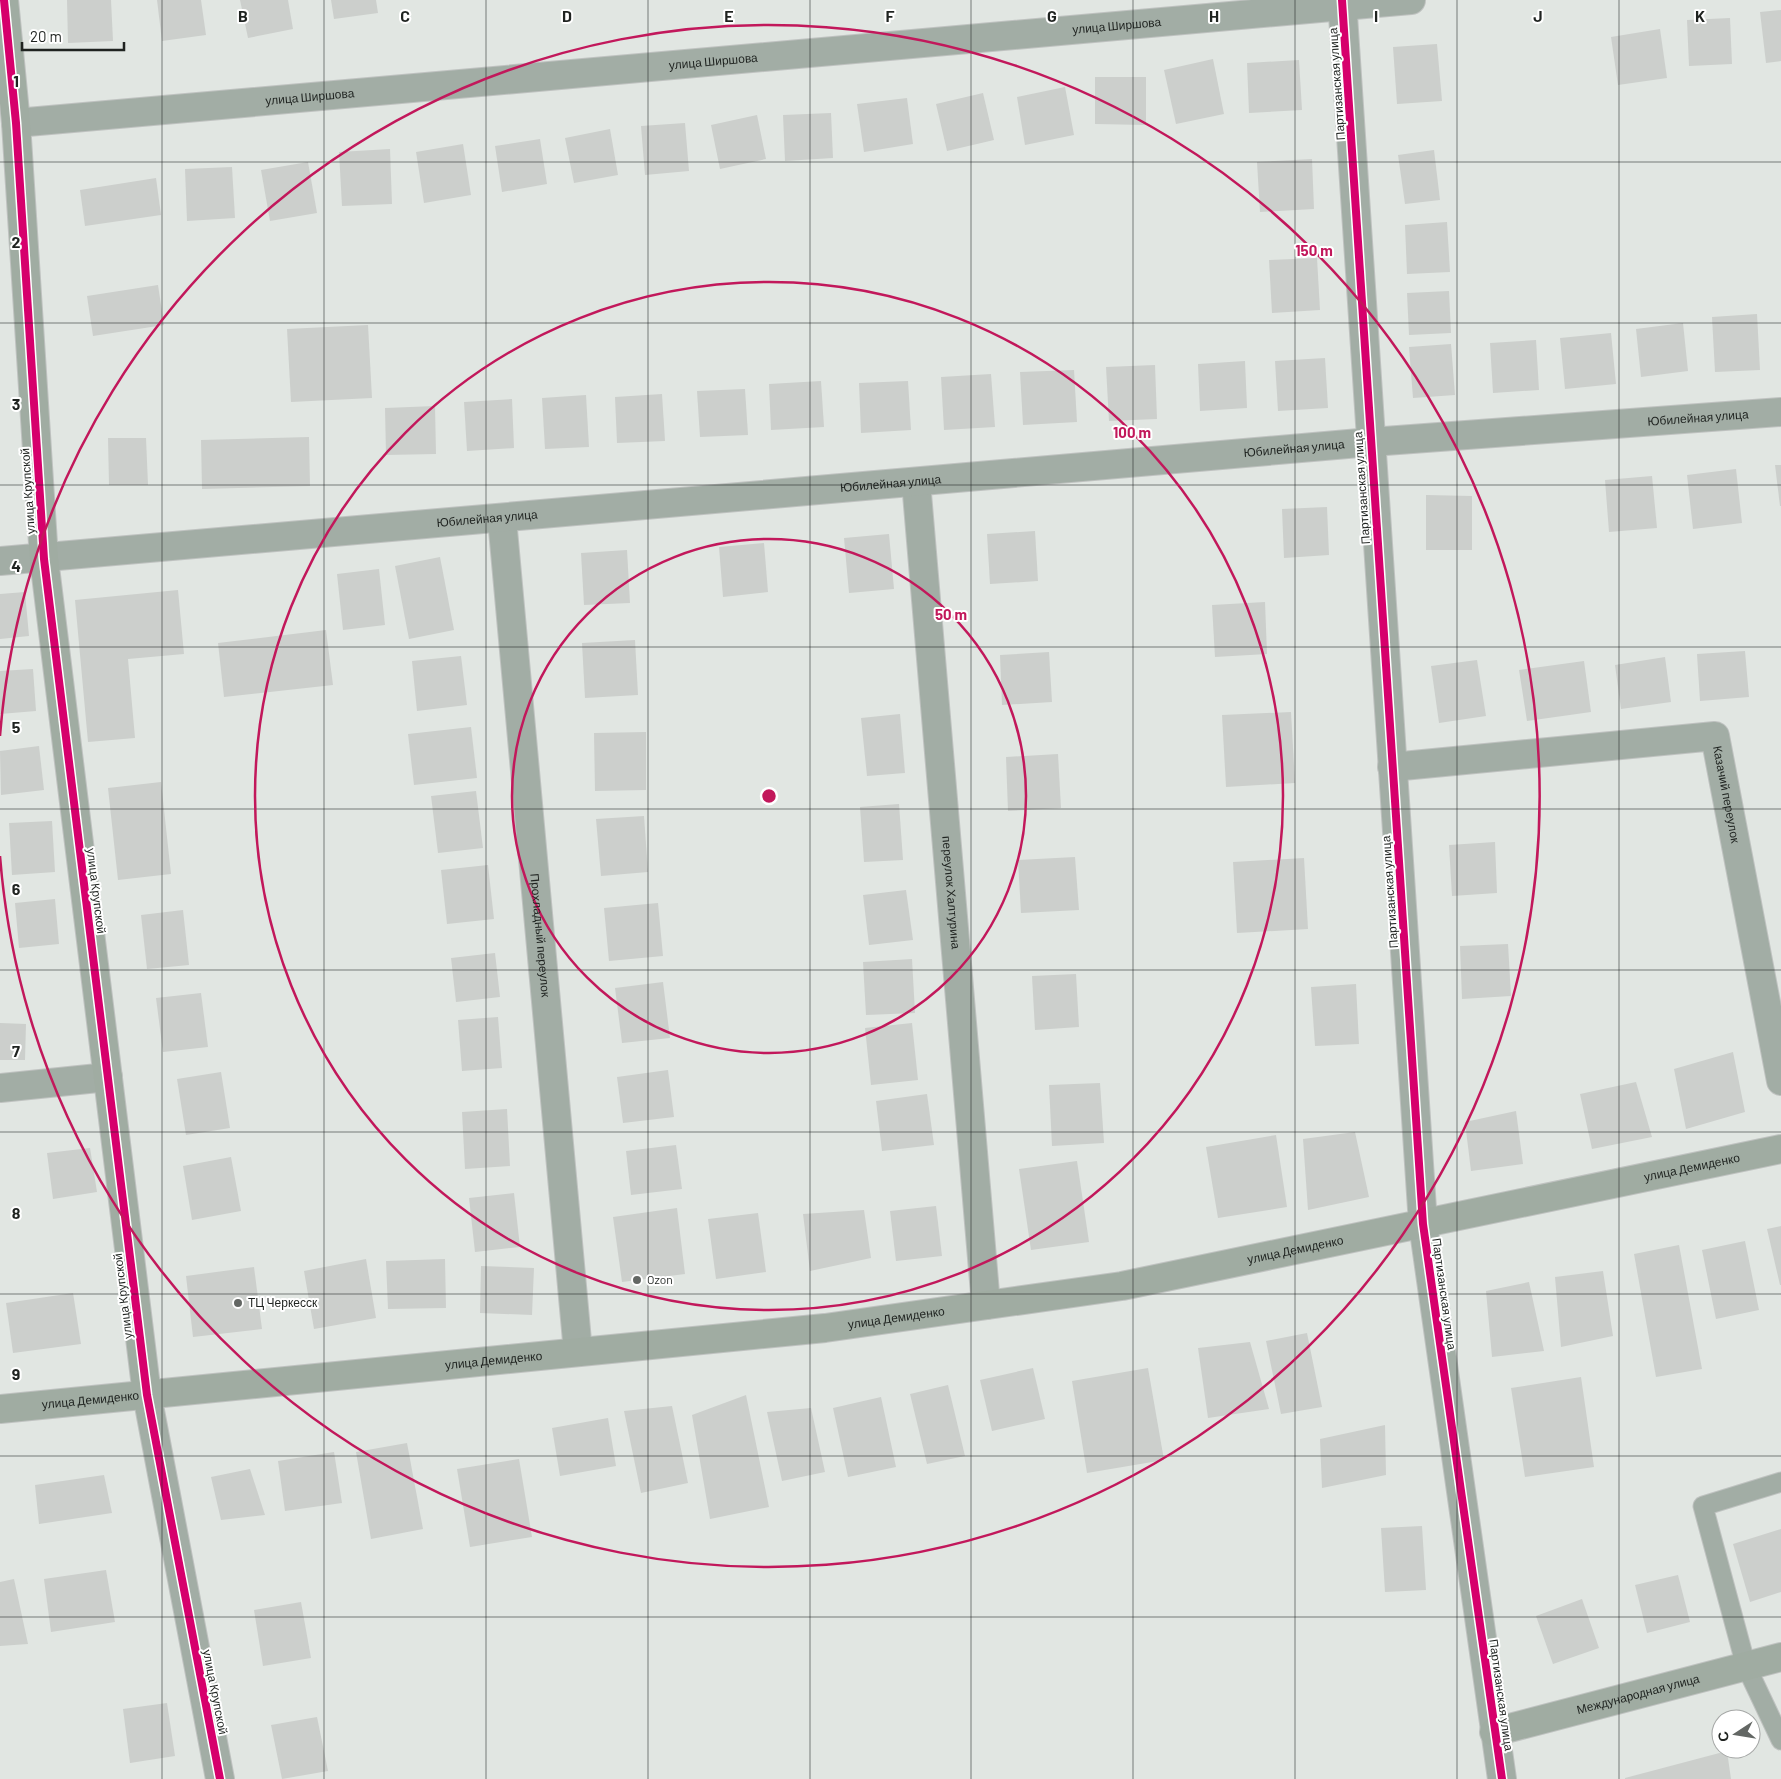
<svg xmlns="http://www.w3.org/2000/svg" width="1781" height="1779" font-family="Barlow,sans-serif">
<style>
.building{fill:#cccfcc}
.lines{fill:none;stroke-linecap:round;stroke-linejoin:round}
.lane-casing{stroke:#bfc2c0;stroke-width:21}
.street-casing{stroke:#bfc2c0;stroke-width:30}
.secondary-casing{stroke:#bfc2c0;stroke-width:30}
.lane{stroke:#a2ada5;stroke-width:19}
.street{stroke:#a2ada5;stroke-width:28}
.secondary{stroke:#a0aca2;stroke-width:28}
.cycleway-casing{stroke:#fff;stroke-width:11}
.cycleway{stroke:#d6006c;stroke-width:8}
.grid{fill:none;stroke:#1f2320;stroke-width:1;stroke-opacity:0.55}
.ring{fill:none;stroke:#c2185b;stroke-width:2.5}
.poi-dot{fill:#636764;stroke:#fff;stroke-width:2}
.labels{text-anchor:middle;stroke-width:4;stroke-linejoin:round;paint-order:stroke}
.street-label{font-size:12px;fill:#1f2320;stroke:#fff}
.poi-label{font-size:12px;fill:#1f2320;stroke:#fff;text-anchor:start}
.grid-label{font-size:16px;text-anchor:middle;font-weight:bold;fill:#1f2320;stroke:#fff;stroke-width:4;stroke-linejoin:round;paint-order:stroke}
.centre{fill:#c2185b;stroke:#fff;stroke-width:2.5}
.ring-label{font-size:15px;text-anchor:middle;font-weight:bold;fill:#c2185b;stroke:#fff;stroke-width:4;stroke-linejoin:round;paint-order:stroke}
</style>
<rect width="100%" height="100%" fill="#e1e6e2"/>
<g class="building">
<polygon points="67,0 111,0 113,41 68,43"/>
<polygon points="157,0 201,0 206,35 162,41"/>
<polygon points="240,0 288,0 293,29 248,38"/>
<polygon points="331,0 376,0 378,13 334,19"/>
<polygon points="1781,10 1781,61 1766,63 1760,12"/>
<polygon points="1730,18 1732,64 1689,66 1687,20"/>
<polygon points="1660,29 1667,78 1618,85 1611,37"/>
<polygon points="1437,44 1442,101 1397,104 1393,47"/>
<polygon points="1213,59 1224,114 1176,124 1164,70"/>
<polygon points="1299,60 1302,110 1249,113 1247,63"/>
<polygon points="1095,77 1146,77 1146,125 1095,124"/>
<polygon points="1065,87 1074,135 1025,145 1017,97"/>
<polygon points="983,93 994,140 947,151 936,104"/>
<polygon points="907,98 913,144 864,152 857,104"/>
<polygon points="831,113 833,158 785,161 783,115"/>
<polygon points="757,115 766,159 720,169 711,125"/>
<polygon points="685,123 689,171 645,175 641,126"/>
<polygon points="610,129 618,175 574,183 565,138"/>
<polygon points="540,139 547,184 502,192 495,146"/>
<polygon points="463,144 471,195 424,203 416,152"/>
<polygon points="390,149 392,204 342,206 339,152"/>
<polygon points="1434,150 1440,200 1405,204 1398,155"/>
<polygon points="1312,159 1314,209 1260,212 1257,162"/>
<polygon points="308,162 317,213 270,221 261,170"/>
<polygon points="232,167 235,218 187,221 185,169"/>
<polygon points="156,178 161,215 85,226 80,190"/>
<polygon points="1447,222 1450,272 1407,274 1405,225"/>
<polygon points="1317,258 1320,310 1272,313 1269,260"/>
<polygon points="158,285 164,325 93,336 87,296"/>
<polygon points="1449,291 1451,333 1409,335 1407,293"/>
<polygon points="1757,314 1760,370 1715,372 1712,317"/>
<polygon points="1683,323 1688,371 1641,377 1636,329"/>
<polygon points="368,325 372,398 291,402 287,329"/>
<polygon points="1611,333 1616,384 1565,389 1560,338"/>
<polygon points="1536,340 1539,390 1493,393 1490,343"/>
<polygon points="1451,344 1455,395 1413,398 1409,347"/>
<polygon points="1325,358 1328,408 1278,411 1275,361"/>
<polygon points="1245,361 1247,408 1200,411 1198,364"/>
<polygon points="1155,365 1157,419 1109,421 1106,367"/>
<polygon points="1074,370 1077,422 1023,425 1020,372"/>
<polygon points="991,374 995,427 944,430 941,377"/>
<polygon points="821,381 824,427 771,430 769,384"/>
<polygon points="908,381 911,430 861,433 859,383"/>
<polygon points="745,389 748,435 700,437 697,391"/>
<polygon points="662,394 665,441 617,443 615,397"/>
<polygon points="586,395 589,447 545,449 542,398"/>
<polygon points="512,399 514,448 467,451 464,402"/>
<polygon points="435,406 436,454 386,455 385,408"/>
<polygon points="309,437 310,486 202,489 201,440"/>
<polygon points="108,438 146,438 148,485 109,485"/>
<polygon points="1775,465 1781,465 1781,506 1780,506"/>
<polygon points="1736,469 1742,523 1693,529 1687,475"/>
<polygon points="1652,476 1657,528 1609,532 1605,480"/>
<polygon points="1426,495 1472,496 1472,550 1426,550"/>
<polygon points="1327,507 1329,555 1284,558 1282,509"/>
<polygon points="1035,531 1038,581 990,584 987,534"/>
<polygon points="889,534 894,589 849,593 844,538"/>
<polygon points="764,543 768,592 723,597 719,547"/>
<polygon points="627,550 630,603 584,605 581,553"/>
<polygon points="440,557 454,630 409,639 395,566"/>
<polygon points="379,569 385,625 343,630 337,574"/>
<polygon points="178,590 184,654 128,659 135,738 88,742 75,600"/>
<polygon points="25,592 29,636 0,639 0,594"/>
<polygon points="1265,602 1267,654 1215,657 1212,605"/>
<polygon points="326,630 333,685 224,697 218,643"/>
<polygon points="635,640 638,695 585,698 582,643"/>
<polygon points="1745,651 1749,697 1700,701 1697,654"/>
<polygon points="1049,652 1052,702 1002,705 1000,655"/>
<polygon points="461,656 467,705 417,711 412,661"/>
<polygon points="1665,657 1671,702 1621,709 1615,665"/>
<polygon points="1477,660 1486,716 1439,723 1431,666"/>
<polygon points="1584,661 1591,712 1527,721 1519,670"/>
<polygon points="33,669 36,711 0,714 0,671"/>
<polygon points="1291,712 1295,783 1226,787 1222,715"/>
<polygon points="900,714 905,773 867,776 861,718"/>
<polygon points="471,727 477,778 414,785 408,734"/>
<polygon points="646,732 646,790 595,791 594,733"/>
<polygon points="39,746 44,790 1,795 0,751"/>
<polygon points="1058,754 1061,808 1008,811 1006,757"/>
<polygon points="161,782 171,874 118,880 108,788"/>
<polygon points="476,791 483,848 438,853 431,796"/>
<polygon points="899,804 903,860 864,862 860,807"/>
<polygon points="644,816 648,872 601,876 596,819"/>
<polygon points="52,821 55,872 12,875 9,823"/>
<polygon points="1495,842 1497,893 1452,896 1449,845"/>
<polygon points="1075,857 1079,910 1021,913 1018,860"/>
<polygon points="1304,858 1308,929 1237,933 1233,862"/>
<polygon points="488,865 494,919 447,924 441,870"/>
<polygon points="906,890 913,940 869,945 863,895"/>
<polygon points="55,899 59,944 19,948 15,903"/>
<polygon points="658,903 663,956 609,961 604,908"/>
<polygon points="183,910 189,965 147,969 141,915"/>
<polygon points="1508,944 1511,996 1462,999 1460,946"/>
<polygon points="495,953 500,997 456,1002 451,958"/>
<polygon points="912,959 915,1013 866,1015 863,962"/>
<polygon points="1076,974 1079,1027 1035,1030 1032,976"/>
<polygon points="663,982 670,1038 622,1043 615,988"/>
<polygon points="1356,984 1359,1044 1315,1046 1311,987"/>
<polygon points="201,993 208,1047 163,1052 156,998"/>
<polygon points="498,1017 502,1068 462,1071 458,1020"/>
<polygon points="0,1023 26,1024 25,1060 0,1060"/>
<polygon points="912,1023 918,1080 871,1085 865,1028"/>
<polygon points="1733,1052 1745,1112 1686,1129 1674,1069"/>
<polygon points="668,1070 674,1117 623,1123 617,1077"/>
<polygon points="221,1072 230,1128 186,1135 177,1079"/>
<polygon points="1636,1082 1652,1137 1592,1149 1580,1094"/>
<polygon points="1100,1083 1104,1143 1052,1146 1049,1085"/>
<polygon points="927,1094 934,1145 882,1151 876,1101"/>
<polygon points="507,1109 510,1166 465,1169 462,1112"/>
<polygon points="1516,1111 1523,1164 1471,1171 1465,1122"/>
<polygon points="1355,1132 1369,1197 1308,1210 1303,1139"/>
<polygon points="1276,1135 1287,1207 1218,1218 1206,1147"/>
<polygon points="676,1145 682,1189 631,1195 626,1151"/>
<polygon points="90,1148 97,1192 53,1199 47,1153"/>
<polygon points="231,1157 241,1211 192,1220 183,1166"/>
<polygon points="1077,1161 1089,1242 1031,1250 1019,1169"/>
<polygon points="514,1193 520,1247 475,1252 469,1198"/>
<polygon points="936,1206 942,1256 896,1261 890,1211"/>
<polygon points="677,1208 685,1274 622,1282 613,1217"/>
<polygon points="864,1210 871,1258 810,1271 803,1214"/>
<polygon points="758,1213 766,1272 716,1279 708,1219"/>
<polygon points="1781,1226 1781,1285 1780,1285 1767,1229"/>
<polygon points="1745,1241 1759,1310 1716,1319 1702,1250"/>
<polygon points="1679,1245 1702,1369 1656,1377 1634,1254"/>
<polygon points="366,1259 376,1318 314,1329 304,1271"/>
<polygon points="445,1259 446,1308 388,1309 386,1261"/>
<polygon points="481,1266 534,1268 532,1315 480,1313"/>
<polygon points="254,1267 262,1329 193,1337 186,1276"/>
<polygon points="1603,1271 1613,1336 1561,1347 1555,1277"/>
<polygon points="1529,1282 1544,1351 1492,1357 1486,1291"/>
<polygon points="73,1293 81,1344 13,1353 6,1303"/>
<polygon points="1307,1333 1322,1407 1281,1414 1266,1341"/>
<polygon points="1250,1342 1269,1409 1208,1418 1198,1348"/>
<polygon points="1033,1368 1045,1419 992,1431 980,1380"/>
<polygon points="1148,1368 1164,1460 1087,1473 1072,1381"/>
<polygon points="1581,1377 1594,1467 1525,1477 1511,1388"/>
<polygon points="948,1385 965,1456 927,1464 910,1394"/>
<polygon points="746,1395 769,1507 710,1519 692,1415"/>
<polygon points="881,1397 896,1467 848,1477 833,1408"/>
<polygon points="672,1406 688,1483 641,1493 624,1411"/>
<polygon points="811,1408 825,1472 782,1481 767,1412"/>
<polygon points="608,1418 616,1466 560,1476 552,1428"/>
<polygon points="1385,1425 1386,1475 1322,1488 1320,1439"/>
<polygon points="407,1443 423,1529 371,1539 356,1452"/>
<polygon points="334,1452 342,1503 285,1511 278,1461"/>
<polygon points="519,1459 532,1537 470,1547 457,1469"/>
<polygon points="250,1469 265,1515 221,1520 211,1477"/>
<polygon points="104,1475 112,1513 39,1524 35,1485"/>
<polygon points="1422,1526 1426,1590 1385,1592 1381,1528"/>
<polygon points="1781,1529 1781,1592 1750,1602 1733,1544"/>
<polygon points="106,1570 115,1622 51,1632 44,1579"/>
<polygon points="1678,1575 1690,1622 1647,1633 1635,1585"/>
<polygon points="14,1579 28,1644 0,1646 0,1582"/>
<polygon points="1582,1599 1599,1648 1553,1664 1536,1616"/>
<polygon points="301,1602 311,1658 263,1666 254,1610"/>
<polygon points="167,1703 175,1756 130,1763 123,1709"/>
<polygon points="317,1717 328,1771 282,1779 271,1725"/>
<polygon points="1727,1751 1731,1779 1625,1779 1625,1778"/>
</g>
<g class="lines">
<defs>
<polyline id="lane" points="1781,1482 1703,1506 1746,1666 1781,1740"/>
<g id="street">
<polyline points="1342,0 1423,1224 1502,1779"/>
<path id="s1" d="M16,123l1395,-123"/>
<path id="s2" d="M916,482l70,823"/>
<path id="s3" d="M502,519l76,833"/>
<path id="s4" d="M0,561l1371,-119 410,-30"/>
<path id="s5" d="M1392,767l323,-31 66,345"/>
<polyline points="0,1088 108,1077"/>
<polyline points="147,1395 220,1779"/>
</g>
<g id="secondary">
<polyline points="4,0 16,123 44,559 147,1395"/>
<path id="s6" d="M0,1409l825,-81 297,-42 659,-137"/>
<path id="s7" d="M1494,1732l287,-75"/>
</g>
</defs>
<use href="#lane" class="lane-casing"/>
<use href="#street" class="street-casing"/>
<use href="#secondary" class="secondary-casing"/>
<use href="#lane" class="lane"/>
<use href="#street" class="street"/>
<use href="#secondary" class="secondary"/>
<defs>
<g id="cycleway">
<polyline points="4,0 16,123 44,559 147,1395 220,1779"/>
<polyline points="1342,0 1423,1224 1502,1779"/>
</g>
</defs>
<use href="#cycleway" class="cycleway-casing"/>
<use href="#cycleway" class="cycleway"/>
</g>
<path class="grid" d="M162,0v1779M324,0v1779M486,0v1779M648,0v1779M810,0v1779M971,0v1779M1133,0v1779M1295,0v1779M1457,0v1779M1619,0v1779M0,162h1781M0,323h1781M0,485h1781M0,647h1781M0,809h1781M0,970h1781M0,1132h1781M0,1294h1781M0,1456h1781M0,1617h1781"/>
<g class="ring">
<circle cx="769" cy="796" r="257"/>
<circle cx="769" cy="796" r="514"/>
<path d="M0 736A771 771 0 1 1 0 856"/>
</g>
<g class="poi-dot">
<circle cx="637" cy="1280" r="5"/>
<circle cx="238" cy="1303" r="5"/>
</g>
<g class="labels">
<g class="street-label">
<text dy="4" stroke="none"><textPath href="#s1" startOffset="1105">улица Ширшова</textPath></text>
<text dy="4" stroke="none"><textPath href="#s1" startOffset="700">улица Ширшова</textPath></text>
<text transform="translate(1337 84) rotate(-94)" y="4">Партизанская улица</text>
<text dy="4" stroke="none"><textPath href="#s1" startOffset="295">улица Ширшова</textPath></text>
<text dy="4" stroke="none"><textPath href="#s4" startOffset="1704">Юбилейная улица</textPath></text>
<text dy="4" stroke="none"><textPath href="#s4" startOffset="1299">Юбилейная улица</textPath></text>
<text dy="4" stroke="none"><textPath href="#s4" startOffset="894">Юбилейная улица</textPath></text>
<text transform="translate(1362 488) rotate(-94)" y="4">Партизанская улица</text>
<text transform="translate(28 491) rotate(-94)" y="4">улица Крупской</text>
<text dy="4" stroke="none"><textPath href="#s4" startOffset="489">Юбилейная улица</textPath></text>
<text dy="4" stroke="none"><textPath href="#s5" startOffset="384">Казачий переулок</textPath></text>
<text transform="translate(96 891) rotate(83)" y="4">улица Крупской</text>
<text transform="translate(1390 892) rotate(-94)" y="4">Партизанская улица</text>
<text dy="4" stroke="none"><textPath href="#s2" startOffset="412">переулок Халтурина</textPath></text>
<text dy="4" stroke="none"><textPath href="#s3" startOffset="418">Прохладный переулок</textPath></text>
<text dy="4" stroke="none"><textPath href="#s6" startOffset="1711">улица Демиденко</textPath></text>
<text dy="4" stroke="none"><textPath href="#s6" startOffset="1306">улица Демиденко</textPath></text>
<text transform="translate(1444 1294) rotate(82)" y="4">Партизанская улица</text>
<text transform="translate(123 1296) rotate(-97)" y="4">улица Крупской</text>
<text dy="4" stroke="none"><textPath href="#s6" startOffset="901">улица Демиденко</textPath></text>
<text dy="4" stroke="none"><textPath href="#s6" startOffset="496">улица Демиденко</textPath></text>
<text dy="4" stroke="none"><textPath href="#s6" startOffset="91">улица Демиденко</textPath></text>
<text transform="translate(215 1692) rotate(79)" y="4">улица Крупской</text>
<text dy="4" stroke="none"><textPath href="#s7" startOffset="149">Международная улица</textPath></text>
<text transform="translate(1501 1695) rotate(82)" y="4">Партизанская улица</text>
</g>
<g class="poi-label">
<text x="647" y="1284">Ozon</text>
<text x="248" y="1307">ТЦ Черкесск</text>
</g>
</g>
<g class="grid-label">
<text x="243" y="22">B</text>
<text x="405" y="22">C</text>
<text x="567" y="22">D</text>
<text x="729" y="22">E</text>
<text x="890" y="22">F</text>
<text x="1052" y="22">G</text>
<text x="1214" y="22">H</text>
<text x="1376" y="22">I</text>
<text x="1538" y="22">J</text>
<text x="1700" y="22">K</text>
<text x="16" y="87">1</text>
<text x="16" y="248">2</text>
<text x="16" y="410">3</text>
<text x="16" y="572">4</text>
<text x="16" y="733">5</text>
<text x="16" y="895">6</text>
<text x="16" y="1057">7</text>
<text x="16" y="1219">8</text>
<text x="16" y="1380">9</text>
</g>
<circle cx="769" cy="796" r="8" class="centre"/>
<g class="ring-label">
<text x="1314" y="256">150 m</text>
<text x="1132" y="438">100 m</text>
<text x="951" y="620">50 m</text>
</g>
<g transform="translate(1736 1734) rotate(258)"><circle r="24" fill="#ffffff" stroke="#a5a7a6"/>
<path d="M0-4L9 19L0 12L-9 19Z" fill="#636764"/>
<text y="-8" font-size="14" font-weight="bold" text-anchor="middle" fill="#1f2320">С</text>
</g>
<path d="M22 42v8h102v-8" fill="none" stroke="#1f2320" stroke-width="2.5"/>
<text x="30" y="42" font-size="15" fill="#1f2320" stroke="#ffffff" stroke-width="4" paint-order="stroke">20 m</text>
</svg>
